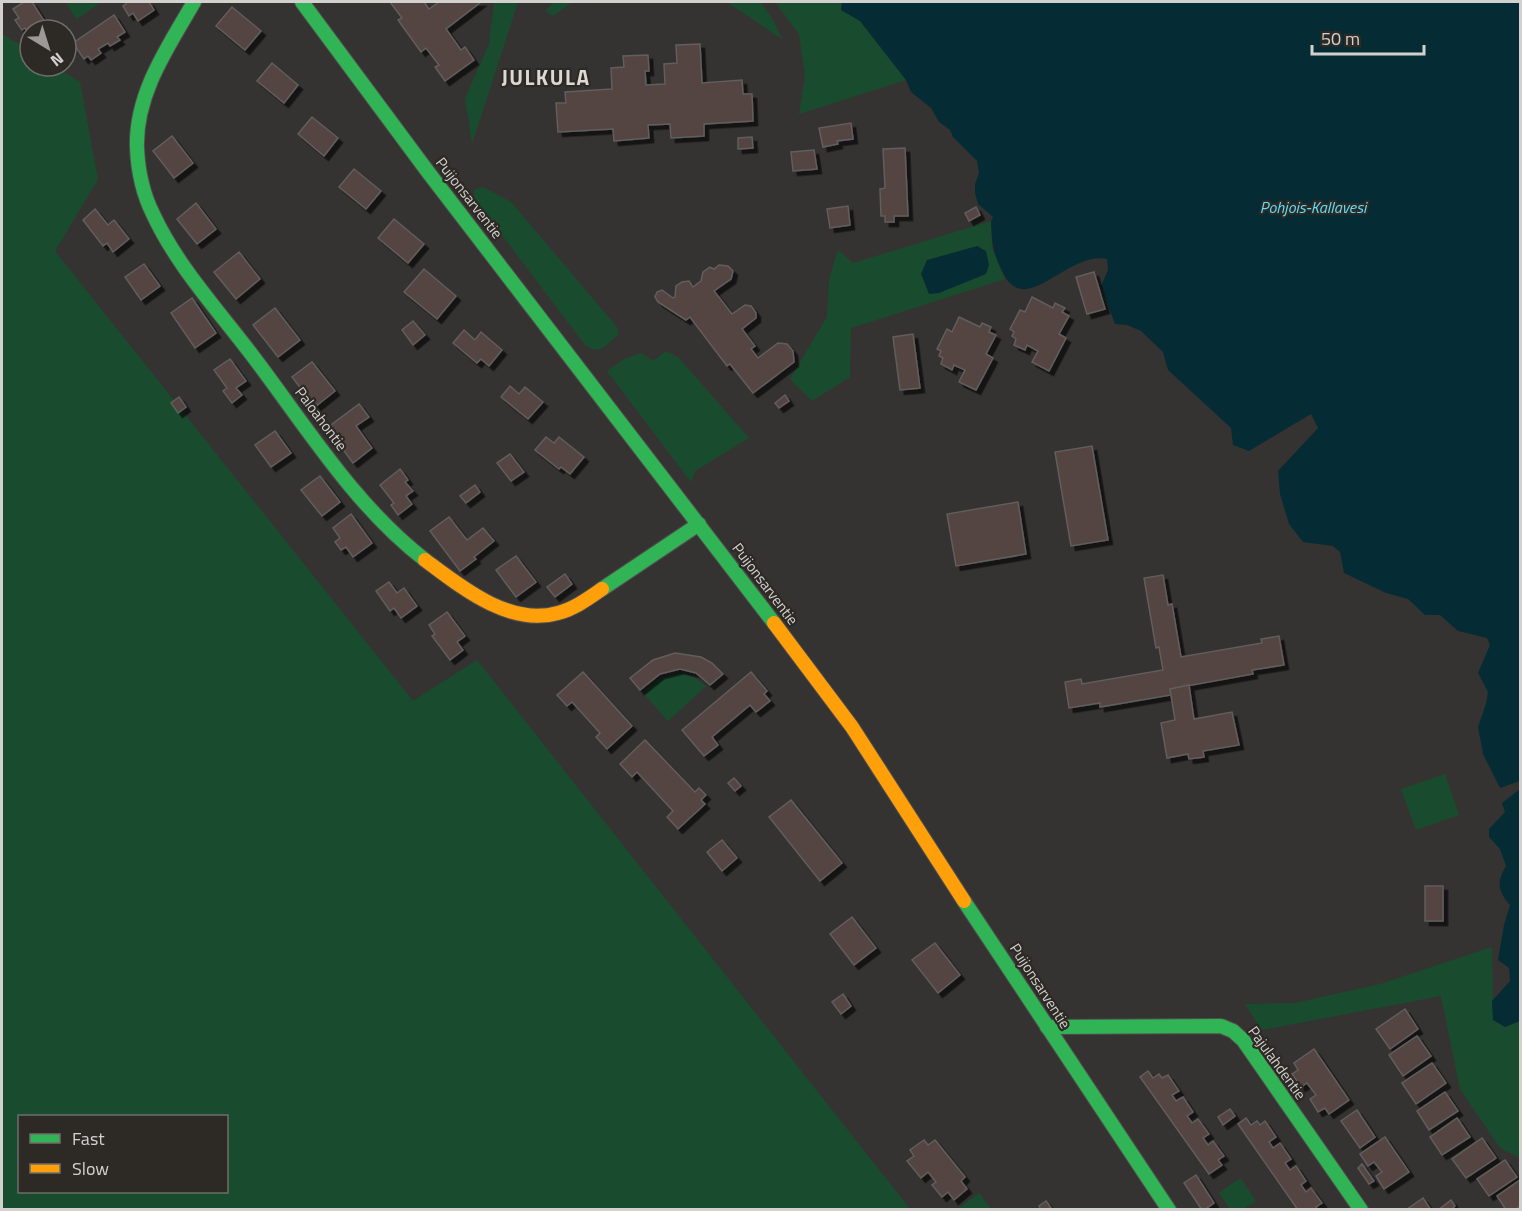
<svg xmlns="http://www.w3.org/2000/svg" width="1522" height="1211" font-family="'Titillium Web',sans-serif">
<style>
.green{fill:#194c2e;fill-rule:evenodd}
.water{fill:#052c34}
.building{fill:#554443;stroke:#605e5d;stroke-width:1.5;filter:url(#shadow)}
.lines{fill:none;stroke-linecap:round;stroke-linejoin:round}
.fast-casing{stroke:#514f4e;stroke-width:16}
.slow-casing{stroke:#514f4e;stroke-width:16}
.fast{stroke:#30b455;stroke-width:14}
.slow{stroke:#ff9f0a;stroke-width:14}
.labels{text-anchor:middle;stroke-width:4.5;stroke-linejoin:round;paint-order:stroke}
.street-label{font-size:15px;fill:#d3d1ce;stroke:#2d2925}
.water-label{font-size:16px;font-style:italic;fill:#5ce0fd;stroke:#2d2925}
.district-label{font-size:21px;font-weight:bold;letter-spacing:1.5px;fill:#ddd8d3;stroke:#2d2925}
</style>
<defs>
<filter id="shadow"><feDropShadow dx="4.5" dy="4.5" stdDeviation="0" flood-color="#0009"/></filter>
</defs>
<rect width="100%" height="100%" fill="#353331"/>
<g class="green">
<polygon points="65,2 101,2 77,19"/>
<polygon points="494,2 518,2 472,144 465,98 489,44"/>
<polygon points="554,2 572,2 553,16 545,11"/>
<polygon points="727,2 761,2 773,20 783,40"/>
<polygon points="775,2 842,2 841,10 860,21 906,80 799,114 805,76 799,34"/>
<path d="M2,34l28,17v15h24l26,16 18,97 -43,72 358,450 64,-41 433,549h-908zM20,1116h206v76h-206z"/>
<polygon points="483,187 511,202 617,327 618,335 603,348 594,350 585,345 474,198 474,190"/>
<polygon points="991,221 992,248 1005,279 851,328 850,377 812,401 790,379 827,317 829,280 838,250 853,263"/>
<polygon points="666,351 678,357 749,438 695,471 691,482 607,371 626,358 641,353 653,361"/>
<polygon points="681,673 695,678 706,686 668,721 643,693 661,678"/>
<polygon points="1445,774 1459,815 1416,830 1401,789"/>
<polygon points="1492,947 1493,1020 1505,1027 1520,1021 1520,1158 1500,1148 1460,1089 1441,996 1262,1030 1245,1004 1295,1003 1380,984"/>
<polygon points="1240,1178 1256,1201 1243,1209 1230,1209 1219,1193"/>
<polygon points="979,1193 991,1209 958,1209"/>
</g>
<g class="water">
<path d="M842,2h678v779l-20,7 -17,-34 -5,-27 8,-23 2,-12 -10,-19 12,-28 -3,-7 -29,-7 -18,-16h-15l-17,-16 -22,-6 -42,-20 -4,-21 -7,-6 -30,-4 -14,-18 -9,-30 -2,-23 40,-43 -7,-14 -62,37 -16,-6 -2,-17 -63,-58 -5,-18 -22,-21 -14,-6 -12,-1 -14,-38 7,-16 -1,-11c-41,-8 -82,62 -105,12 -10,-20 -10,-29 -11,-50l2,-4 -15,-13 -3,-11v-9l4,-11 -2,-12 -24,-24 -3,-7 -11,-8 -8,-14 -20,-16 -5,-12 -46,-59 -19,-11z"/>
<polygon points="977,246 986,251 989,265 986,274 939,293 929,294 921,274 927,260"/>
<path d="M1520,789v232l-15,6 -12,-7 -1,-19 18,-20 -1,-13 -11,-8 6,-35 6,-20c-12,-14 -14,-22 -4,-39l-6,-17 -11,-12v-8l16,-17 -3,-9z"/>
</g>
<g class="building">
<polygon points="24,2 32,2 50,30 30,30 30,36 25,28 22,30 15,20 19,18 13,9"/>
<polygon points="125,2 149,2 154,10 138,21 133,13 129,16 123,6 126,4"/>
<polygon points="390,2 424,2 429,9 439,2 481,2 446,29 461,50 465,47 474,60 445,81 435,67 439,65 426,48 421,52 398,20 402,18"/>
<polygon points="232,7 261,31 245,50 216,26"/>
<polygon points="114,15 125,32 117,37 120,40 110,46 108,43 98,49 101,53 91,60 88,56 84,59 73,43"/>
<polygon points="700,44 702,83 742,80 743,94 752,94 753,121 704,124 704,136 671,138 670,124 648,125 649,138 614,141 613,129 558,132 556,103 566,103 565,92 612,89 611,68 624,67 623,56 648,55 649,71 645,71 646,85 665,84 664,64 677,63 676,45"/>
<polygon points="272,63 298,85 284,103 257,81"/>
<polygon points="312,117 338,138 324,156 298,134"/>
<polygon points="851,123 853,139 837,141 838,144 823,147 819,128"/>
<polygon points="172,136 193,163 174,178 153,151"/>
<polygon points="752,137 753,148 738,149 738,138"/>
<polygon points="905,148 908,216 894,216 894,222 885,222 885,216 881,216 880,189 885,188 883,149"/>
<polygon points="814,150 817,169 793,171 791,152"/>
<polygon points="354,169 381,191 366,209 339,187"/>
<polygon points="196,203 216,229 197,244 177,219"/>
<polygon points="848,206 850,225 830,228 827,209"/>
<polygon points="976,207 980,215 969,221 965,213"/>
<polygon points="95,209 108,225 114,220 129,239 113,252 107,243 103,246 83,220"/>
<polygon points="394,219 424,244 408,263 378,238"/>
<polygon points="239,252 260,279 236,299 214,272"/>
<polygon points="144,264 160,286 141,300 125,277"/>
<polygon points="719,265 728,266 733,271 731,279 714,291 732,314 745,305 751,306 756,313 756,318 742,329 755,346 751,349 758,358 778,343 787,344 793,351 794,362 753,393 730,364 727,366 690,317 686,320 658,302 655,297 657,292 662,290 673,298 675,297 676,286 682,282 689,281 693,287 701,281 703,272 710,267 714,269"/>
<polygon points="424,269 456,296 437,319 404,292"/>
<polygon points="1094,272 1105,309 1087,314 1076,277"/>
<polygon points="1032,297 1053,308 1055,303 1065,308 1062,312 1069,316 1059,334 1066,338 1049,371 1032,362 1038,351 1027,345 1025,350 1014,345 1016,339 1012,336 1014,332 1010,329 1020,310 1025,312"/>
<polygon points="192,298 216,333 195,348 171,313"/>
<polygon points="275,308 300,340 278,357 253,325"/>
<polygon points="959,317 980,327 982,323 991,327 989,332 996,335 986,354 993,358 976,390 959,382 965,370 954,365 952,370 941,364 943,358 939,356 941,351 937,349 947,329 952,332"/>
<polygon points="413,321 425,335 413,345 402,330"/>
<polygon points="464,330 475,340 481,332 502,350 489,366 481,359 477,363 453,343"/>
<polygon points="913,334 920,388 900,390 893,337"/>
<polygon points="230,359 246,381 236,388 242,395 232,403 223,391 227,388 214,370"/>
<polygon points="312,362 335,391 315,407 292,377"/>
<polygon points="510,386 519,394 525,387 543,402 528,419 501,397"/>
<polygon points="785,395 789,401 779,408 775,403"/>
<polygon points="179,397 186,407 178,413 171,403"/>
<polygon points="359,404 369,417 356,426 372,448 353,463 327,428"/>
<polygon points="275,431 291,453 271,467 255,445"/>
<polygon points="546,437 554,443 559,437 584,457 570,474 561,467 559,469 535,450"/>
<polygon points="1092,446 1108,540 1071,546 1055,452"/>
<polygon points="510,454 524,472 511,481 497,463"/>
<polygon points="400,469 408,480 405,482 413,491 406,496 412,504 398,515 391,505 394,503 380,485"/>
<polygon points="320,476 340,502 322,516 301,490"/>
<polygon points="475,485 480,492 466,503 460,496"/>
<polygon points="1018,502 1026,554 956,566 947,514"/>
<polygon points="351,514 372,543 353,557 346,547 341,550 335,542 340,538 333,528"/>
<polygon points="449,517 467,540 483,528 494,541 474,557 476,559 460,571 430,531"/>
<polygon points="516,556 536,582 516,597 496,570"/>
<polygon points="565,574 572,584 555,597 547,587"/>
<polygon points="1163,575 1168,605 1172,604 1181,657 1262,643 1261,639 1279,636 1284,665 1252,670 1253,674 1170,689 1171,695 1100,707 1100,703 1069,708 1065,682 1081,679 1082,684 1163,670 1159,647 1156,648 1144,578"/>
<polygon points="389,582 397,593 404,588 417,606 401,618 394,608 390,611 376,591"/>
<polygon points="447,612 465,636 457,642 463,650 450,660 432,636 435,634 429,625"/>
<polygon points="675,653 701,657 712,663 723,674 710,685 696,673 680,669 660,674 640,690 630,678 653,660"/>
<polygon points="583,672 632,726 607,749 596,737 600,733 572,702 567,706 557,695"/>
<polygon points="751,672 767,691 764,694 770,701 756,712 750,705 712,737 718,745 704,756 682,730"/>
<polygon points="1189,685 1194,719 1232,712 1239,745 1203,751 1204,757 1189,759 1188,754 1167,758 1161,723 1175,720 1170,689"/>
<polygon points="645,740 695,792 699,788 706,795 701,800 705,804 678,829 667,817 673,811 637,772 632,777 620,764"/>
<polygon points="734,778 741,786 735,791 728,783"/>
<polygon points="791,800 842,863 820,881 769,817"/>
<polygon points="722,840 737,858 722,871 707,852"/>
<rect x="1425" y="886" width="18" height="35"/>
<polygon points="852,917 876,948 854,965 830,934"/>
<polygon points="935,943 960,975 938,993 912,960"/>
<polygon points="843,994 851,1006 841,1014 832,1002"/>
<polygon points="1405,1009 1418,1029 1390,1049 1376,1029"/>
<polygon points="1417,1036 1431,1056 1403,1076 1389,1055"/>
<polygon points="1314,1049 1349,1100 1329,1114 1325,1108 1318,1112 1310,1099 1316,1095 1307,1083 1301,1087 1292,1074 1298,1070 1294,1063"/>
<polygon points="1432,1063 1446,1083 1416,1104 1402,1083"/>
<polygon points="1148,1071 1153,1078 1159,1074 1162,1078 1168,1075 1179,1091 1172,1095 1176,1101 1183,1097 1193,1112 1187,1116 1192,1123 1198,1119 1209,1134 1203,1138 1208,1145 1213,1141 1224,1156 1218,1160 1222,1165 1209,1174 1140,1077"/>
<polygon points="1445,1092 1458,1111 1429,1130 1417,1111"/>
<polygon points="1230,1109 1235,1116 1223,1125 1218,1117"/>
<polygon points="1357,1110 1375,1137 1360,1148 1341,1121"/>
<polygon points="1246,1118 1251,1125 1257,1121 1260,1125 1265,1121 1276,1137 1269,1142 1273,1148 1280,1143 1291,1159 1285,1163 1290,1170 1296,1166 1306,1181 1301,1185 1306,1192 1311,1188 1322,1203 1316,1207 1318,1210 1298,1210 1238,1124"/>
<polygon points="1457,1118 1470,1137 1442,1155 1430,1137"/>
<polygon points="1385,1137 1409,1172 1384,1189 1376,1176 1382,1172 1374,1162 1368,1166 1360,1154"/>
<polygon points="1482,1138 1496,1158 1466,1178 1452,1159"/>
<polygon points="924,1140 928,1145 935,1140 965,1177 961,1181 967,1189 954,1200 948,1192 942,1197 932,1185 936,1182 928,1172 921,1178 907,1161 914,1156 910,1150"/>
<polygon points="1505,1160 1517,1177 1489,1196 1477,1179"/>
<polygon points="1362,1164 1374,1181 1369,1184 1358,1168"/>
<polygon points="1196,1175 1214,1203 1204,1210 1202,1210 1184,1183"/>
<polygon points="1520,1180 1520,1206 1515,1210 1506,1210 1497,1196"/>
<polygon points="1423,1198 1431,1210 1406,1210"/>
<polygon points="1451,1200 1455,1206 1451,1210 1438,1210"/>
<polygon points="1046,1201 1051,1208 1041,1210 1039,1206"/>
</g>
<g class="lines">
<defs>
<g id="fast">
<path d="M194,2c-26,45 -59,92 -57,146 1,23 6,46 16,66 24,52 65,96 99,141 54,71 102,150 173,205"/>
<polyline points="302,2 428,172 774,623"/>
<polyline points="602,589 699,524"/>
<polyline points="964,901 1169,1210"/>
<polyline points="1047,1027 1221,1026 1233,1031 1243,1040 1361,1210"/>
</g>
<g id="slow">
<path d="M425,560c36,27 85,67 133,53 16,-4 31,-15 44,-24"/>
<polyline points="774,623 852,727 964,901"/>
</g>
</defs>
<use href="#fast" class="fast-casing"/>
<use href="#slow" class="slow-casing"/>
<use href="#fast" class="fast"/>
<use href="#slow" class="slow"/>
</g>
<g class="labels">
<g class="street-label">
<text transform="translate(469 198) rotate(52)" y="5">Puijonsarventie</text>
<text transform="translate(321 419) rotate(53)" y="5">Paloahontie</text>
<text transform="translate(765 584) rotate(53)" y="5">Puijonsarventie</text>
<text transform="translate(1040 986) rotate(57)" y="5">Puijonsarventie</text>
<text transform="translate(1277 1063) rotate(54)" y="5">Pajulahdentie</text>
</g>
<g class="water-label">
<text x="1313" y="213">Pohjois-Kallavesi</text>
</g>
<g class="district-label">
<text x="546" y="85">JULKULA</text>
</g>
</g>
<rect width="1522" height="1211" fill="none" stroke="#d3d1ce" stroke-width="6"/>
<rect x="18" y="1115" width="210" height="78" fill="#2d2925" stroke="#6f6c69" stroke-width="1.5"/>
<rect x="30" y="1134" width="30" height="9" fill="#30b455" stroke="#6f6c69" stroke-width="1.5"/>
<text x="72" y="1145" font-size="18" fill="#d3d1ce">Fast</text>
<rect x="30" y="1164" width="30" height="9" fill="#ff9f0a" stroke="#6f6c69" stroke-width="1.5"/>
<text x="72" y="1175" font-size="18" fill="#d3d1ce">Slow</text>
<g transform="translate(48 48) rotate(142)"><circle r="28" fill="#2d2925" stroke="#6f6c69" stroke-width="1.5"/>
<path d="M0-4.5L10 22L0 15L-10 22Z" fill="#9c9a97"/>
<text y="-9" font-size="16" font-weight="bold" text-anchor="middle" fill="#d3d1ce">N</text>
</g>
<path d="M1312 45v9h112v-9" fill="none" stroke="#d3d1ce" stroke-width="3"/>
<text x="1321" y="45" font-size="18" fill="#d3d1ce" stroke="#2d2925" stroke-width="4.5" paint-order="stroke">50 m</text>
</svg>
